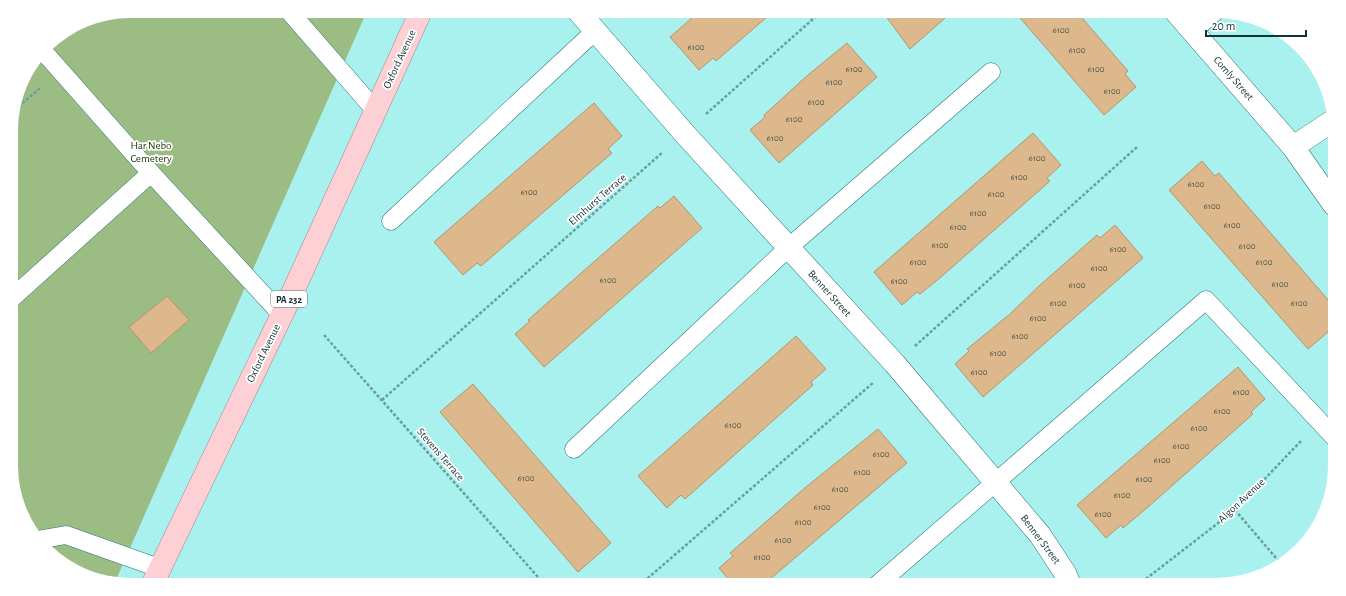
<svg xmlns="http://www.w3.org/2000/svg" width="1346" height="596" font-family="'Alegreya Sans',sans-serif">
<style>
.green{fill:#9bbd83}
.building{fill:#dcb88c;stroke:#b79469}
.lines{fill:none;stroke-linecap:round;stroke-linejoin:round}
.service-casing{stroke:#2d7674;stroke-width:19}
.minor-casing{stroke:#2d7674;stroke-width:23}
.primary-casing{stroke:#aa8489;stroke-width:23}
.path{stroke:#689e9c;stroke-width:2.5;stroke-dasharray:3 2;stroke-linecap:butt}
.service{stroke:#fff;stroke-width:18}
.minor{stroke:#fff;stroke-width:22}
.primary{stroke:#fcd0d4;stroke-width:22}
.labels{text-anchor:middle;stroke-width:3.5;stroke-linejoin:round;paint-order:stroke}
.number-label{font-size:9px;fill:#485449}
.shield{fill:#fff;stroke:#5c7070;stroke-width:1}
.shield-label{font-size:10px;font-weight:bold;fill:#163333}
.street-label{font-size:11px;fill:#163333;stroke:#fff}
.park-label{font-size:11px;fill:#21390b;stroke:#fff}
</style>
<rect width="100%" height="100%" fill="#a9f1ee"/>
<polygon class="green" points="130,11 367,11 115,582 84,576 36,539 12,482 11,122 23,77 51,41 85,20"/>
<g class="building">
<polygon points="700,11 774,11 716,61 713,58 699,70 670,37"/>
<polygon points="882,11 953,11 910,49"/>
<polygon points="1014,11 1076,11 1128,71 1125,74 1136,87 1104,115"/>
<polygon points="847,43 877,77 779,163 750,130 765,117 764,115 808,75"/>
<polygon points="594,103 622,136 608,149 612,153 481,266 477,263 463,275 434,242"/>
<polygon points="1033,133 1061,165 1047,178 1050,181 941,277 920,294 917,292 902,305 874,272"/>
<polygon points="1202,161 1215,176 1219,173 1335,308 1335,326 1308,349 1169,190"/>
<polygon points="674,196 702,228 544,367 515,334 530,321 528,320 588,267 658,206 660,208"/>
<polygon points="1115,225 1143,258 983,397 955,364 969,351 967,349 1010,314 1039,286 1097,235 1100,238"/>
<polygon points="167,296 189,320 151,353 129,327"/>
<polygon points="796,336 826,369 811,382 813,385 685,499 681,495 667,508 638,476"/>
<polygon points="1238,367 1265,399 1251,412 1253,414 1148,507 1123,528 1121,525 1106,538 1077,505"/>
<polygon points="473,384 611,543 578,572 440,412"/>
<polygon points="878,429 907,463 763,585 733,585 719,568 733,556 730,553 806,487"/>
</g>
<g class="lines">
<defs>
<g id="service">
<polyline points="289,11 375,110"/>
<polyline points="1193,31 1216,11"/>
<polyline points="43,51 151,173 282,315"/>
<polyline points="391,221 595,31"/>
<polyline points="12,298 151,173"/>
<polyline points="574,449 788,248 991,72"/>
<polyline points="37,540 66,535 159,568"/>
<polyline points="877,585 1206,300 1335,438"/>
</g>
<g id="minor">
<polyline points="578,11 684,133 895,364 1040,535 1065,573 1070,585"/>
<polyline points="1175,11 1293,147 1334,205"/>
<polyline points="1293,147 1334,120"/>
</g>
<polyline id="primary" points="152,585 290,298 421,11"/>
</defs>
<use href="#service" class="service-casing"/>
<use href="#minor" class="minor-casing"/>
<use href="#primary" class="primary-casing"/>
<g class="path">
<polyline points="15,110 40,88"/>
<polyline points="706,114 822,11"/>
<polyline points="324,335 545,585"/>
<polyline points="915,346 1137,147"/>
<polyline points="382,400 663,152"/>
<polyline points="1235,510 1282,565"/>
<polyline points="640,585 874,382"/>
<polyline points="1138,585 1235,510 1301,441"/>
</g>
<use href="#service" class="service"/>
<use href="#minor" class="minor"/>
<use href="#primary" class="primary"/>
</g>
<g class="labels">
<g class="number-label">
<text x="1061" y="33">6100</text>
<text x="696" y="50">6100</text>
<text x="1077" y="53">6100</text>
<text x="854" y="72">6100</text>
<text x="1096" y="72">6100</text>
<text x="834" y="85">6100</text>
<text x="1112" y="94">6100</text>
<text x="816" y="105">6100</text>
<text x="794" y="122">6100</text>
<text x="775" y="141">6100</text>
<text x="1037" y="161">6100</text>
<text x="1019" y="180">6100</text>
<text x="1196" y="187">6100</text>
<text x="529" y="195">6100</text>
<text x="996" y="197">6100</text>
<text x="1212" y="209">6100</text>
<text x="978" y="216">6100</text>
<text x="1232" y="228">6100</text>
<text x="958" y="230">6100</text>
<text x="940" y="248">6100</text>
<text x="1247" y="249">6100</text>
<text x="1118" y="252">6100</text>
<text x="918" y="265">6100</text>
<text x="1264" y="265">6100</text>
<text x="1099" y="271">6100</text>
<text x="608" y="283">6100</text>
<text x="899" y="284">6100</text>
<text x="1280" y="287">6100</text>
<text x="1077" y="288">6100</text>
<text x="1058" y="306">6100</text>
<text x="1299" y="306">6100</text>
<text x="1038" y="321">6100</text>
<text x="1020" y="339">6100</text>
<text x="998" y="356">6100</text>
<text x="979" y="375">6100</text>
<text x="1241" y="395">6100</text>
<text x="1222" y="414">6100</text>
<text x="733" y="428">6100</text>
<text x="1199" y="431">6100</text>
<text x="1181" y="449">6100</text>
<text x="881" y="457">6100</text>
<text x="1162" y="463">6100</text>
<text x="862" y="475">6100</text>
<text x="526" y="481">6100</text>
<text x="1144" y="482">6100</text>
<text x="840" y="492">6100</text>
<text x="1122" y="498">6100</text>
<text x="822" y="510">6100</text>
<text x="1103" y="517">6100</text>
<text x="803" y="525">6100</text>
<text x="783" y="543">6100</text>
<text x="762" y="560">6100</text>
</g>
<rect class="shield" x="271" y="291" width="36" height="16" rx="3"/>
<g class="shield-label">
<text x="289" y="303">PA 232</text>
</g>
<g class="street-label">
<text transform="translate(399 59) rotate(-65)" y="4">Oxford Avenue</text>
<text transform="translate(1234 78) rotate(49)" y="4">Comly Street</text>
<text transform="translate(597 199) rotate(-41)" y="4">Elmhurst Terrace</text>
<text transform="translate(830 293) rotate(48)" y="4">Benner Street</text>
<text transform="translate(263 353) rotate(-64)" y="4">Oxford Avenue</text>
<text transform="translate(441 454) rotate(49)" y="4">Stevens Terrace</text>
<text transform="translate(1241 500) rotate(-43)" y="4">Algon Avenue</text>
<text transform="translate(1041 539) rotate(53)" y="4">Benner Street</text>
</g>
<g class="park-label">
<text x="151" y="149">Har Nebo<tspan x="151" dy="13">Cemetery</tspan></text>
</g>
</g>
<path d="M0 0H1346V596H0ZM130 18H1216A112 112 0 0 1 1328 130V466A112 112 0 0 1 1216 578H130A112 112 0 0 1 18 466V130A112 112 0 0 1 130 18Z" fill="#fff" fill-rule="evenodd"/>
<path d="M1206 30v6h100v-6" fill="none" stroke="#163333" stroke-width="2"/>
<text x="1212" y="30" font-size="12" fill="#163333" stroke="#ffffff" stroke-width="3" paint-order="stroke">20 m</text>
</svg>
